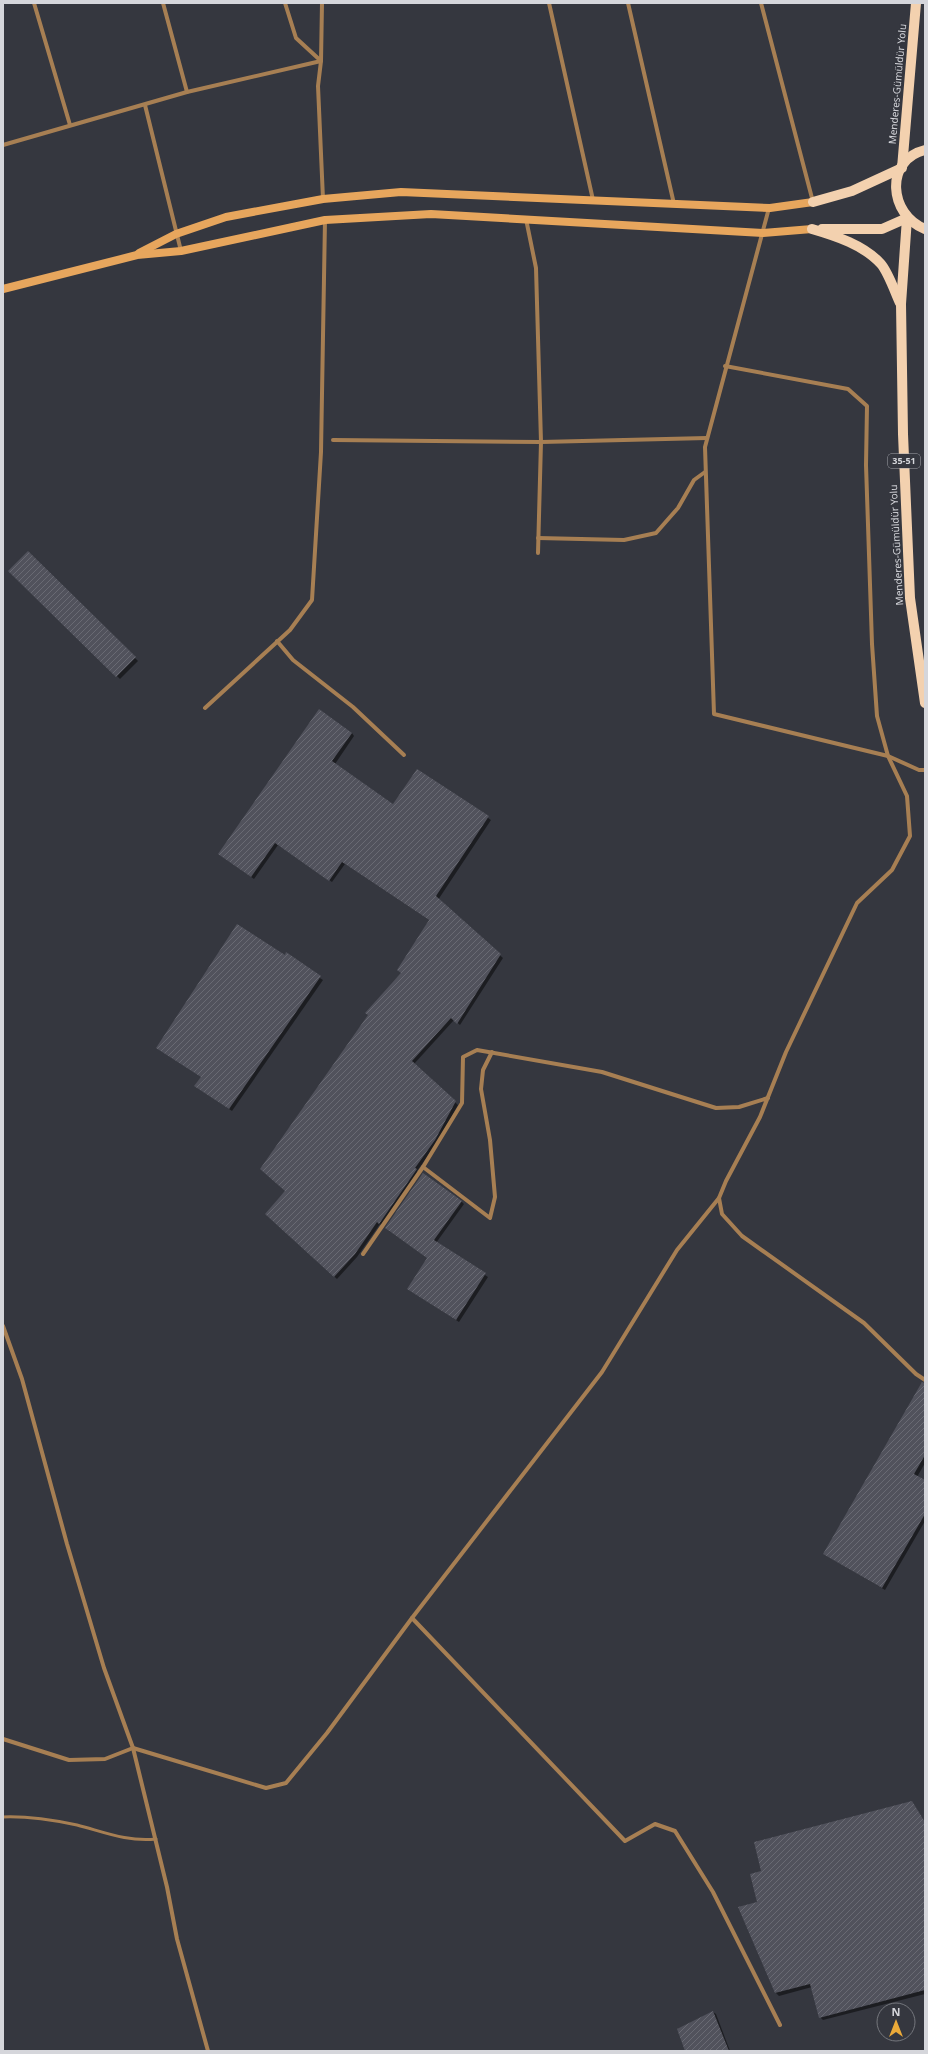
<svg xmlns="http://www.w3.org/2000/svg" width="928" height="2054" font-family="'Noto Sans',sans-serif">
<style>
.shadow{fill:#0007}
.building{fill:url(#building-hatch)}
.lines{fill:none;stroke-linecap:round;stroke-linejoin:round}
.lane{stroke:#a77f53;stroke-width:3}
.street{stroke:#a77f53;stroke-width:4}
.secondary{stroke:#e7a65d;stroke-width:8}
.primary{stroke:#f3d1af;stroke-width:10}
.labels{text-anchor:middle;stroke-width:3;stroke-linejoin:round;paint-order:stroke}
.shield{fill:#35373f;stroke:#a5a6ac;stroke-width:1}
.shield-label{font-size:9px;font-weight:bold;fill:#d5d6db}
.street-label{font-size:10px;fill:#d5d6db;stroke:#35373f}
</style>
<defs>
<pattern id="building-hatch" width="6" height="6" patternUnits="userSpaceOnUse"><rect width="6" height="6" fill="#51525c"/><path d="M-1 1l2-2M0 6l6-6M5 7l2-2" fill="none" stroke="#696a73"/></pattern>
</defs>
<rect width="100%" height="100%" fill="#35373f"/>
<g class="shadow">
<polygon points="28,553 138,661 120,679 10,571"/>
<polygon points="352,733 354,736 335,764 394,805 417,770 491,820 438,900 503,958 460,1025 454,1020 414,1064 458,1105 437,1143 417,1171 419,1173 382,1226 380,1224 357,1257 337,1279 266,1214 287,1192 429,920 345,864 332,882 278,845 254,879 219,854"/>
<polygon points="285,956 323,980 232,1111 198,1088"/>
<polygon points="461,1201 464,1204 436,1243 488,1277 459,1322 411,1291 428,1258 389,1231"/>
<polygon points="925,1391 925,1463 917,1477 925,1481 925,1521 885,1590 824,1554"/>
<polygon points="912,1802 925,1822 925,1994 823,2020 820,2017 812,1987 779,1996 776,1993 739,1908 758,1903 762,1872"/>
<polygon points="713,2012 716,2014 730,2051 686,2051"/>
</g>
<g class="building">
<polygon points="28,551 136,657 116,677 8,571"/>
<polygon points="319,709 352,733 332,761 393,804 417,769 489,816 436,896 501,954 457,1024 451,1018 412,1061 456,1101 435,1140 415,1168 417,1169 379,1224 377,1222 355,1254 334,1277 265,1214 285,1191 260,1169 368,1015 365,1013 401,973 397,970 429,920 342,862 329,881 275,843 251,877 218,854"/>
<polygon points="237,924 285,955 286,952 321,976 229,1109 194,1086 201,1077 156,1048"/>
<polygon points="423,1173 462,1201 434,1240 486,1273 456,1320 407,1289 427,1258 385,1228"/>
<polygon points="922,1382 925,1383 925,1455 914,1474 925,1480 925,1514 882,1588 823,1554"/>
<polygon points="912,1801 925,1822 925,1990 819,2018 810,1984 775,1993 738,1907 757,1902 750,1874 761,1871 754,1842"/>
<polygon points="713,2011 729,2051 685,2051 677,2029"/>
</g>
<g class="lines">
<path class="lane" d="M3,1817c24,-1 50,3 74,8 27,7 50,17 79,14"/>
<g class="street">
<polyline points="34,3 70,125"/>
<polyline points="163,3 187,92"/>
<polyline points="285,3 296,38 321,61 318,86 323,199"/>
<polyline points="549,3 593,200"/>
<polyline points="628,3 674,204"/>
<polyline points="761,3 813,202"/>
<polyline points="145,105 181,251"/>
<polyline points="3,145 187,92 321,61 322,3"/>
<polyline points="769,208 705,447 714,714 888,756 919,770 925,770"/>
<polyline points="526,219 536,268 541,442 538,553"/>
<polyline points="725,366 848,389 867,406 866,465 872,644 877,716 888,756 907,796 910,836 892,870 857,903 786,1052 760,1117 726,1181 719,1198 722,1214 742,1236 864,1323 916,1374 925,1380"/>
<polyline points="333,440 541,442 707,438"/>
<polyline points="538,538 624,540 656,533 678,508 694,480 705,472"/>
<polyline points="277,641 293,660 353,707 404,755"/>
<polyline points="205,708 290,630 312,600 321,452 325,220"/>
<polyline points="423,1167 490,1218 495,1197 490,1140 481,1089 483,1070 492,1052"/>
<polyline points="363,1254 423,1167 462,1103 463,1057 477,1050 602,1072 716,1108 739,1107 768,1098"/>
<polyline points="3,1326 22,1379 67,1544 104,1668 133,1748 167,1887 177,1939 208,2051"/>
<polyline points="412,1618 602,1372 677,1250 719,1198"/>
<polyline points="3,1739 69,1760 105,1759 133,1748 266,1788 286,1783 327,1733 412,1618 625,1841 655,1824 675,1831 713,1892 780,2025"/>
</g>
<g class="secondary">
<polyline points="139,253 176,234 226,217 323,199 401,192 770,208 813,202"/>
<polyline points="3,289 137,255 181,251 325,220 431,214 763,233 812,229"/>
</g>
<g class="primary">
<path d="M925,150c-41,10 -36,65 0,79"/>
<polyline points="813,202 852,191 902,168 916,3"/>
<polyline points="907,218 901,304 903,434 910,598 925,703"/>
<path d="M812,229c24,7 52,16 69,35 7,8 14,28 19,39"/>
<polyline points="822,229 882,229 907,218"/>
</g>
</g>
<g class="labels">
<rect class="shield" x="888" y="454" width="32" height="14" rx="3"/>
<g class="shield-label">
<text x="904" y="464">35-51</text>
</g>
<g class="street-label">
<text transform="translate(897 84) rotate(-85)" y="4">Menderes-Gümüldür Yolu</text>
<text transform="translate(896 545) rotate(-93)" y="4">Menderes-Gümüldür Yolu</text>
</g>
</g>
<rect width="928" height="2054" fill="none" stroke="#d5d6db" stroke-width="8"/>
<g transform="translate(896 2022)"><circle r="19" fill="#35373f" stroke="#75777d"/>
<path d="M0-3L7 15L0 10L-7 15Z" fill="#ebaa39"/>
<text y="-6" font-size="11" font-weight="bold" text-anchor="middle" fill="#d5d6db">N</text>
</g>
</svg>
